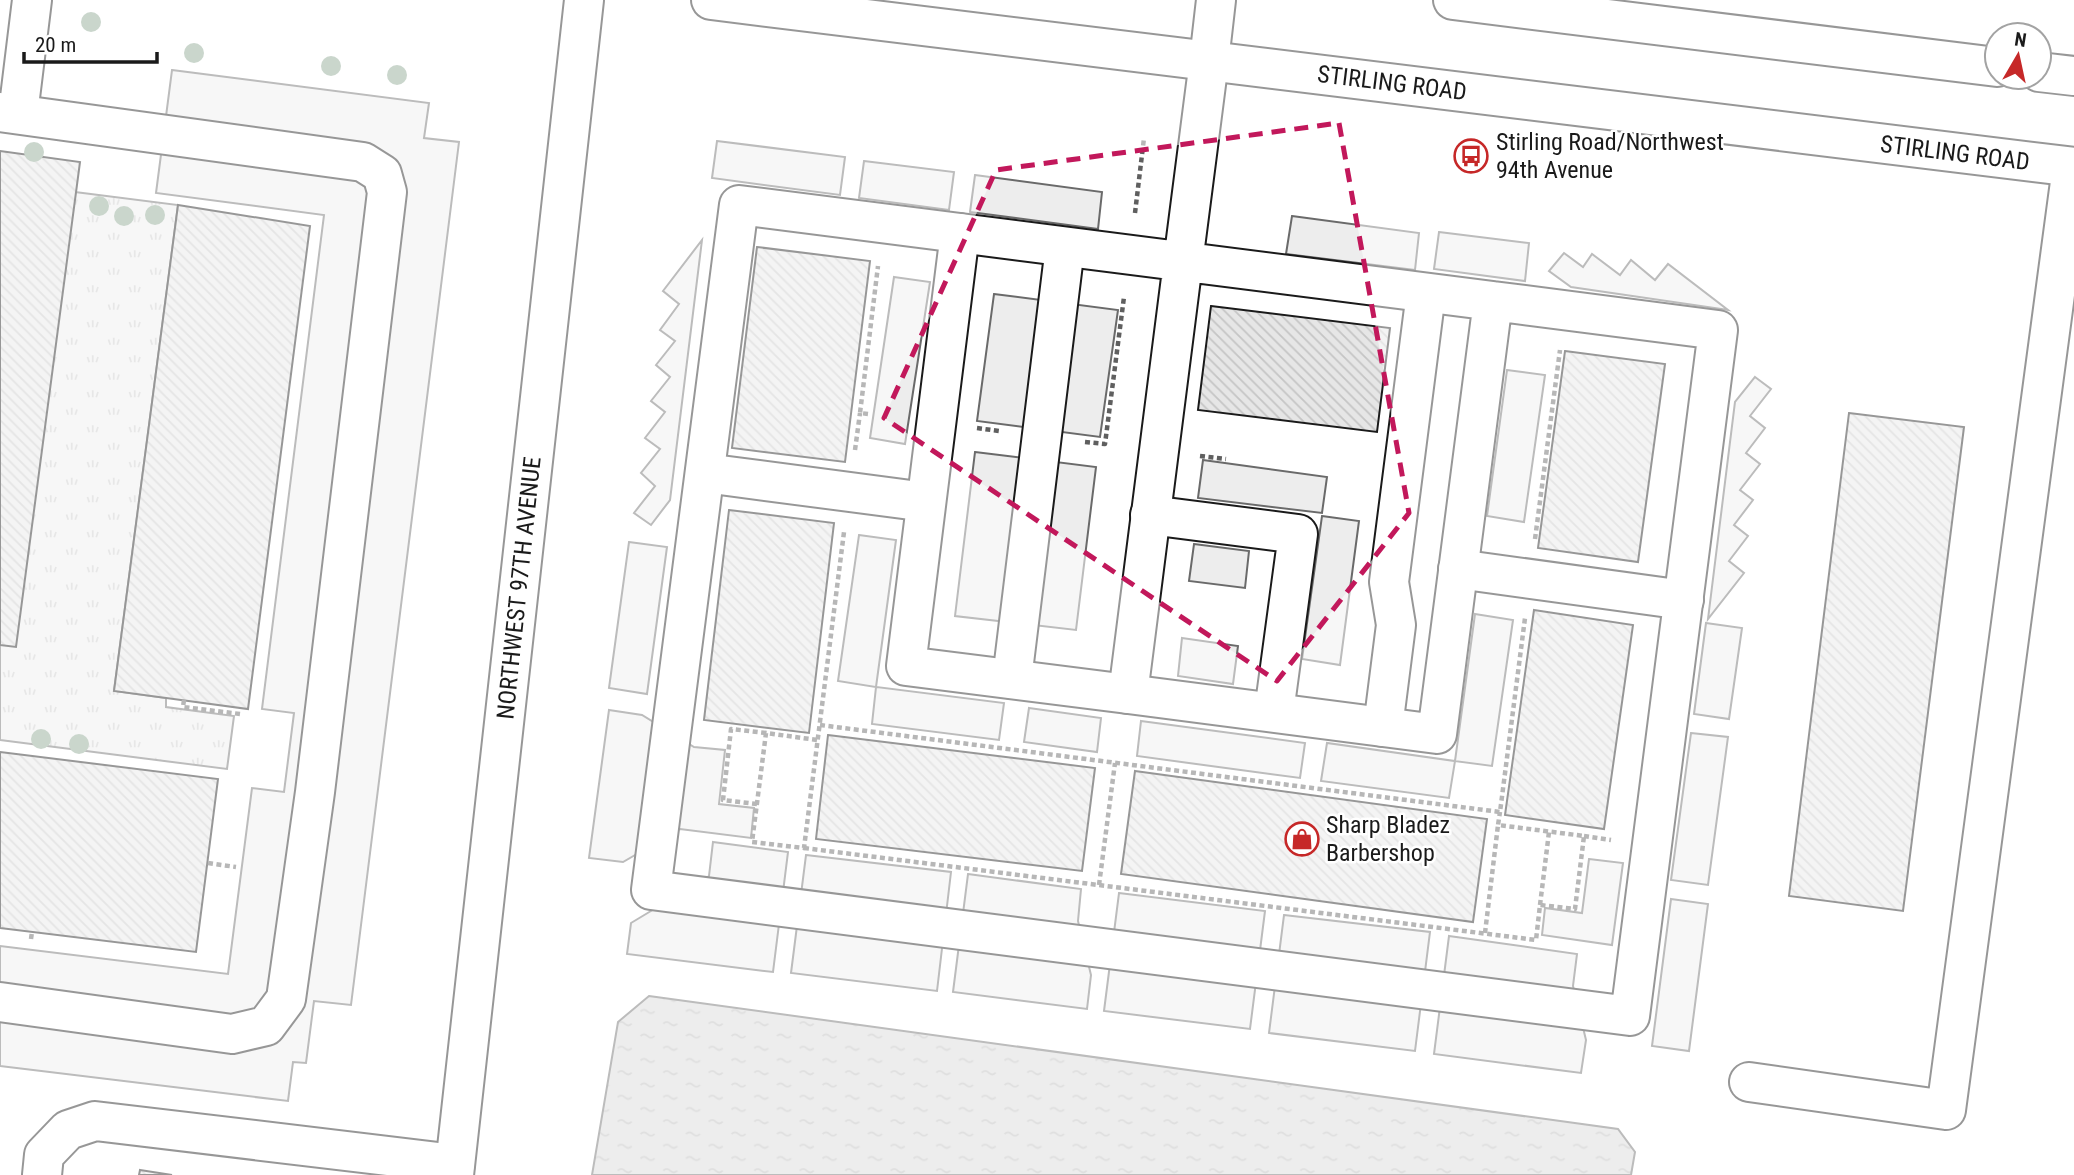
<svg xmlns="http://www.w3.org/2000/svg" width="2074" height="1175" font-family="'Roboto Condensed',sans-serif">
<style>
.grass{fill:url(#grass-tufts);stroke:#6a6a6a;stroke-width:2}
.built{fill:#ededed;stroke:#6a6a6a;stroke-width:2}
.water{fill:url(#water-ripples);stroke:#6a6a6a;stroke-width:2}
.building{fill:url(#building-back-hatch);stroke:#1a1a1a;stroke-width:2}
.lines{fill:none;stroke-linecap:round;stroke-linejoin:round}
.minor-casing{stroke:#1a1a1a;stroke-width:42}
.major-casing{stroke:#1a1a1a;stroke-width:42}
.path{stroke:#5f5f5f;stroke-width:4.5;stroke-dasharray:5 3.5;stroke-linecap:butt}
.minor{stroke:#fff;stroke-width:38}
.major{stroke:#fff;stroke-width:38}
.tree{fill:#8aa48f}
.marked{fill:none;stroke:#c2185b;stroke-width:5;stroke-dasharray:14 9;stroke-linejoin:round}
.labels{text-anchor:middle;stroke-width:5;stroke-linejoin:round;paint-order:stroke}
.street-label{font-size:24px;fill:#1a1a1a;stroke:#fff}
.poi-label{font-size:24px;fill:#1a1a1a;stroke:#fff;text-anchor:start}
</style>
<defs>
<pattern id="grass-tufts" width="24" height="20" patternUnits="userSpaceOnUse" patternTransform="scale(1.75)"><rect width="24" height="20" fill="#ededed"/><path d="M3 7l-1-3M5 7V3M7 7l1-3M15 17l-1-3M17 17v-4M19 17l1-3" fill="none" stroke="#cbcbcb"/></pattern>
<pattern id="water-ripples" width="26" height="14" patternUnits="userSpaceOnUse" patternTransform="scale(1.75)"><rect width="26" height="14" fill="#d7d7d7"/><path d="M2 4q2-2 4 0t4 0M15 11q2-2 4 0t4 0" fill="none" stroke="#b8b8b8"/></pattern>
<pattern id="building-back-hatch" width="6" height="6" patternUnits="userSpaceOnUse" patternTransform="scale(1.75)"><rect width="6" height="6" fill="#e6e6e6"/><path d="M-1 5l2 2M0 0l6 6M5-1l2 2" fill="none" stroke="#c5c5c5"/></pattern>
</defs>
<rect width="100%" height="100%" fill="#fff"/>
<polygon class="grass" points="75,192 178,205 114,691 166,698 166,707 234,716 227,769 0,740 0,645"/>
<g class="built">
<polygon points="172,70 429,103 424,138 459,142 351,1005 314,1001 306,1063 293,1062 288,1101 0,1066 0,946 228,974 252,788 284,792 294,713 262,709 324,215 156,193"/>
<polygon points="717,141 845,157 840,195 712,178"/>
<polygon points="864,161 954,172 949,210 859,198"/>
<polygon points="975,175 1102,192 1098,229 970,212"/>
<polygon points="1292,216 1419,233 1415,270 1286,254"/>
<polygon points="1439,232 1529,243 1525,281 1434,269"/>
<polygon points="702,240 670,500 651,525 634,513 655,486 641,473 660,449 645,438 665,412 651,401 670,377 656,365 675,341 660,330 679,304 663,291"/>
<polygon points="1564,253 1583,267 1592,254 1620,275 1631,260 1655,280 1668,264 1728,310 1571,287 1549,271"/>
<polygon points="894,277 930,282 905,444 870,438"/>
<polygon points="994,294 1118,310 1100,437 977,421"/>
<polygon points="1507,370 1545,375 1524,522 1487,516"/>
<polygon points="1755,377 1771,389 1750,416 1765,428 1746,453 1760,464 1740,490 1753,500 1734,525 1748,536 1729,561 1744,573 1708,619 1735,402"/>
<polygon points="975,452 1096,467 1076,630 955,616"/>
<polygon points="1203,460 1327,477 1322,513 1198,498"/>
<polygon points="1322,516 1359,521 1340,665 1302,659"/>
<polygon points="859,535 896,540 876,687 1004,703 999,740 872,724 876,687 838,681"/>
<polygon points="629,542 667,547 647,694 609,688"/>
<polygon points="1194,544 1249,551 1245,588 1189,581"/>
<polygon points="1475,614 1513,620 1492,766 1455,761 1449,798 1321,781 1327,743 1455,761"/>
<polygon points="1706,623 1742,628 1729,719 1694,714"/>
<polygon points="1182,638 1238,646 1233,684 1178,676"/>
<polygon points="1029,708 1101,718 1097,752 1024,742"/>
<polygon points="609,710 642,715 694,747 725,750 719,804 754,808 751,838 680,829 623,862 589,858"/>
<polygon points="1141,721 1305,743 1300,778 1137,756"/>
<polygon points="1691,733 1728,737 1708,885 1671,880"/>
<polygon points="713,842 788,852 773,972 627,954 631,923 709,876"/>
<polygon points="806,855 951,872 937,991 791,973"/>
<polygon points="1589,859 1623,863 1612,945 1542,935 1545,908 1582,913"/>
<polygon points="968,874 1081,889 1078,921 1091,975 1087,1009 953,992"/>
<polygon points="1119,893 1265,911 1250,1029 1104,1011"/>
<polygon points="1671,899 1708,904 1689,1051 1652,1046"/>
<polygon points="1284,915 1430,932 1415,1051 1269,1033"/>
<polygon points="1449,936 1577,954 1573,986 1586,1040 1581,1073 1434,1054"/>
</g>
<polygon class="water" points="649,996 1618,1129 1635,1152 1631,1175 592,1175 618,1022"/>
<g class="building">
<polygon points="0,151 80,162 16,647 0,645"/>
<polygon points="178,205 310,226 248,709 114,691"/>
<polygon points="757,247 870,261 845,462 732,448"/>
<polygon points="1211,306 1390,328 1377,432 1198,410"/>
<polygon points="1565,351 1665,364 1638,562 1538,548"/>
<polygon points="1849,413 1964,427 1903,911 1789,896"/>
<polygon points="729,510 834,523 809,733 704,720"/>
<polygon points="1534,610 1633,625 1604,829 1505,815"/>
<polygon points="828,735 1095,768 1082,871 816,839"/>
<polygon points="0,752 218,779 196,952 0,928"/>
<polygon points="1135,771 1487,819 1473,922 1121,874"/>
<polygon points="140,1170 172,1175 139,1175"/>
</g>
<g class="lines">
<defs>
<g id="minor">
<path d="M1209,61c-27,211 -55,422 -81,633l309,40 56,-433c-252,-31 -503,-64 -754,-96l-88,685 979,126 88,-686 -225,-29"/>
<polyline points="0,112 363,162 382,174 387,192 315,792 286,999 266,1026 232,1034 0,1002"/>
<polyline points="18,114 32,0"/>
<polyline points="960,233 906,666 1128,694"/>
<polyline points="705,473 926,502"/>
<polyline points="1150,515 1298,534 1274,712"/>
<polyline points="1458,569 1684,600"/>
<polyline points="1012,679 1065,247"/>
<polyline points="1383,727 1396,625 1389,582 1426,293"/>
<polyline points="1749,1082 1946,1110 2072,167"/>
<polyline points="42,1175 44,1155 68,1130 95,1121 455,1164"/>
<polyline points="454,1175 584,0"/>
</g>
<g id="major">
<polyline points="711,0 2074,167"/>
<polyline points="1453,0 1997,67"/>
<polyline points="1209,61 1216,0"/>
<polyline points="2039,72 2074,76"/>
</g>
</defs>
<use href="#minor" class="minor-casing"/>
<use href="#major" class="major-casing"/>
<g class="path">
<polyline points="1135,213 1144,138"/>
<polyline points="868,414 860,413 878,266"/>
<polyline points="977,428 999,431"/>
<polyline points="1085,442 1105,444 1124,297"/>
<polyline points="855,450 860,413"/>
<polyline points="1200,456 1226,459"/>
<polyline points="1535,539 1560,350"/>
<polyline points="184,700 183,707 240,714"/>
<polyline points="820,725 1500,812 1525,618"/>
<polyline points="817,740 766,733 752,842 804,848 844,532"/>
<polyline points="757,804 723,800 731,729 766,733"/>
<polyline points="1584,836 1611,840"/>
<polyline points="804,848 1536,940 1540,905 1575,909 1584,836 1498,825 1500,812"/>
<polyline points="208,863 236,867"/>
<polyline points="1099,885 1115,763"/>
<polyline points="1540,905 1549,832"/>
<polyline points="1485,933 1498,825"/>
<polyline points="31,939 32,932"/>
</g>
<use href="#minor" class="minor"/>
<use href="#major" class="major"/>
</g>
<g class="tree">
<circle cx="91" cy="22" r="10"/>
<circle cx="194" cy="53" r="10"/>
<circle cx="331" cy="66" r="10"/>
<circle cx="397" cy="75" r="10"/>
<circle cx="34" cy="152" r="10"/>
<circle cx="99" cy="206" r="10"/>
<circle cx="155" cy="215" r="10"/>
<circle cx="124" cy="216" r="10"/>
<circle cx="41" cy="739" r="10"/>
<circle cx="79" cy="744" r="10"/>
</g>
<path d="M0 0H2074V1175H0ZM1339,123l70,390 -132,168 -393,-263 112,-248z" fill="#fff" fill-opacity=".55" fill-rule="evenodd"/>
<path class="marked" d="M1339,123l70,390 -132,168 -393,-263 112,-248z"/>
<defs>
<symbol id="bus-ring" viewBox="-11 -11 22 22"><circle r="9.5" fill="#fff" stroke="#c62828" stroke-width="1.5"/><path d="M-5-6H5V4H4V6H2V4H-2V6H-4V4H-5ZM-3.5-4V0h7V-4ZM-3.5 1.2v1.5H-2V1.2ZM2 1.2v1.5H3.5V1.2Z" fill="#c62828"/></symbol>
<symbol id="shop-ring" viewBox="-11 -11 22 22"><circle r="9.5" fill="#fff" stroke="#c62828" stroke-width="1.5"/><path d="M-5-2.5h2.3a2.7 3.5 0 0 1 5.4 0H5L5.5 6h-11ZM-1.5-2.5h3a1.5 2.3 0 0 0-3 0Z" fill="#c62828"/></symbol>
</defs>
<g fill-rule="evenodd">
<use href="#bus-ring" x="1452" y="137" width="38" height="38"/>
<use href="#shop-ring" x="1283" y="820" width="38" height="38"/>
</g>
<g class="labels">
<g class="street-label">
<text transform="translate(1392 83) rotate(7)" y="8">STIRLING ROAD</text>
<text transform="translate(1955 153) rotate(7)" y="8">STIRLING ROAD</text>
<text transform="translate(519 588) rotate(-84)" y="8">NORTHWEST 97TH AVENUE</text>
</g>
<g class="poi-label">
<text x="1496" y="150">Stirling Road/Northwest<tspan x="1496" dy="28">94th Avenue</tspan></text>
<text x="1326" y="833">Sharp Bladez<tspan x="1326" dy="28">Barbershop</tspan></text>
</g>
</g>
<g transform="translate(2018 56) rotate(9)"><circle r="33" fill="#ffffff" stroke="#a3a3a3" stroke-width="2"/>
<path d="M0-5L12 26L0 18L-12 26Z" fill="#c62828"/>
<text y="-10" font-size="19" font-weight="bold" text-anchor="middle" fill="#1a1a1a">N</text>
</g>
<path d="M24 52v10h133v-10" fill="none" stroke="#1a1a1a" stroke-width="3.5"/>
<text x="35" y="52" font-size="21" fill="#1a1a1a" stroke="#ffffff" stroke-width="5" paint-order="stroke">20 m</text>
</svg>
